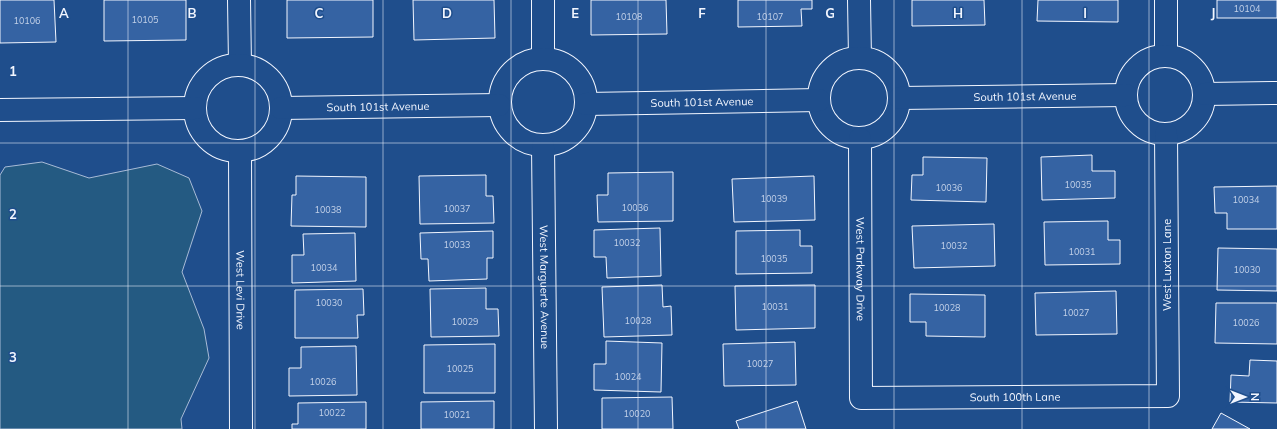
<svg xmlns="http://www.w3.org/2000/svg" width="1277" height="429" font-family="Mulish,sans-serif">
<style>
.green{fill:#245a82;stroke:#a8bbd7}
.building{fill:#3563a3;stroke:#f2f6ff}
.lines{fill:none;stroke-linecap:round;stroke-linejoin:round}
.street-casing{stroke:#f2f6ff;stroke-width:24}
.street{stroke:#1f4e8c;stroke-width:22}
.grid{fill:none;stroke:#f2f6ff;stroke-width:1;stroke-opacity:0.55}
.labels{text-anchor:middle;stroke-width:3;stroke-linejoin:round;paint-order:stroke}
.number-label{font-size:9px;fill:#c3d1e8}
.street-label{font-size:11px;fill:#f2f6ff;stroke:#1f4e8c}
.grid-label{font-size:13px;text-anchor:middle;font-weight:bold;fill:#f2f6ff;stroke:#1f4e8c;stroke-width:3;stroke-linejoin:round;paint-order:stroke}
</style>
<rect width="100%" height="100%" fill="#1f4e8c"/>
<polygon class="green" points="42,162 89,178 157,164 189,178 202,211 182,272 204,329 209,358 181,419 182,429 0,429 0,175 5,167"/>
<g class="building">
<polygon points="0,0 54,0 56,42 0,43"/>
<polygon points="104,0 186,0 186,40 104,41"/>
<polygon points="287,0 373,0 373,37 287,38"/>
<polygon points="413,0 494,0 495,38 414,40"/>
<polygon points="591,0 666,0 667,34 591,35"/>
<polygon points="738,0 812,0 812,9 801,9 802,26 738,27"/>
<polygon points="912,0 984,0 985,25 912,26"/>
<polygon points="1038,0 1118,0 1118,22 1037,21"/>
<rect x="1217" y="0" width="60" height="18"/>
<polygon points="1092,155 1092,171 1115,171 1115,198 1042,200 1041,157"/>
<polygon points="923,157 987,158 986,202 911,200 912,175 923,175"/>
<polygon points="673,172 673,221 598,222 597,195 608,195 608,173"/>
<polygon points="486,175 486,196 493,196 494,223 420,224 419,176"/>
<polygon points="296,176 366,177 366,227 291,226 292,195 296,195"/>
<polygon points="814,176 815,220 734,222 732,179"/>
<polygon points="1277,186 1277,229 1227,229 1227,213 1215,213 1214,187"/>
<polygon points="1108,221 1108,240 1120,240 1120,264 1045,265 1044,222"/>
<polygon points="994,224 995,266 914,268 912,226"/>
<polygon points="660,228 661,276 607,278 606,257 594,257 594,230"/>
<polygon points="800,230 800,246 812,246 812,273 736,274 736,231"/>
<polygon points="493,231 493,258 487,258 487,279 429,281 428,259 421,259 420,233"/>
<polygon points="355,233 356,281 292,283 292,255 304,255 303,234"/>
<polygon points="1218,248 1277,249 1277,291 1217,290"/>
<polygon points="662,285 663,307 671,306 672,335 604,337 602,287"/>
<polygon points="815,285 815,328 736,330 735,286"/>
<polygon points="486,288 486,309 498,309 499,336 431,337 430,289"/>
<polygon points="363,289 364,315 357,315 358,338 295,338 295,290"/>
<polygon points="1116,291 1117,334 1036,335 1035,293"/>
<polygon points="910,294 985,295 985,337 926,336 926,322 910,322"/>
<polygon points="1216,303 1277,303 1277,344 1215,343"/>
<polygon points="606,341 662,343 661,392 594,390 594,364 606,364"/>
<polygon points="795,342 796,385 724,386 723,344"/>
<polygon points="495,344 495,393 424,393 424,345"/>
<polygon points="356,346 357,395 289,396 289,368 301,368 301,347"/>
<polygon points="1250,360 1277,361 1277,403 1230,402 1231,375 1249,376"/>
<polygon points="672,397 673,429 602,429 602,398"/>
<polygon points="494,401 494,429 421,429 421,402"/>
<polygon points="797,401 806,429 739,429 736,421"/>
<polygon points="366,402 366,429 292,429 292,424 298,424 298,403"/>
<polygon points="1221,413 1250,429 1212,429"/>
</g>
<g class="lines">
<defs>
<g id="street">
<polyline points="239,0 240,64"/>
<polyline points="543,0 543,59"/>
<polyline points="859,0 860,58"/>
<polyline points="1166,0 1166,55"/>
<circle cx="1165" cy="95" r="39"/>
<circle cx="859" cy="98" r="40"/>
<circle cx="543" cy="102" r="43"/>
<circle cx="238" cy="108" r="43"/>
<polyline points="1205,94 1277,93"/>
<path id="s1" d="M900,98l226,-3"/>
<path id="s2" d="M586,104l233,-4"/>
<path id="s3" d="M281,108l218,-3"/>
<polyline points="0,110 195,108"/>
<path id="s4" d="M860,139l1,259 307,-2 -2,-262"/>
<path id="s5" d="M543,146l3,283"/>
<path id="s6" d="M240,151l1,278"/>
</g>
</defs>
<use href="#street" class="street-casing"/>
<use href="#street" class="street"/>
</g>
<path class="grid" d="M128,0v429M255,0v429M383,0v429M511,0v429M638,0v429M766,0v429M894,0v429M1022,0v429M1149,0v429M0,143h1277M0,286h1277"/>
<g class="labels">
<g class="number-label">
<text x="1247" y="12">10104</text>
<text x="629" y="20">10108</text>
<text x="770" y="20">10107</text>
<text x="145" y="23">10105</text>
<text x="27" y="24">10106</text>
<text x="1078" y="188">10035</text>
<text x="949" y="191">10036</text>
<text x="774" y="202">10039</text>
<text x="1246" y="203">10034</text>
<text x="635" y="211">10036</text>
<text x="457" y="212">10037</text>
<text x="328" y="213">10038</text>
<text x="627" y="246">10032</text>
<text x="457" y="248">10033</text>
<text x="954" y="249">10032</text>
<text x="1082" y="255">10031</text>
<text x="774" y="262">10035</text>
<text x="324" y="271">10034</text>
<text x="1247" y="273">10030</text>
<text x="329" y="306">10030</text>
<text x="775" y="310">10031</text>
<text x="947" y="311">10028</text>
<text x="1076" y="316">10027</text>
<text x="638" y="324">10028</text>
<text x="465" y="325">10029</text>
<text x="1246" y="326">10026</text>
<text x="760" y="367">10027</text>
<text x="460" y="372">10025</text>
<text x="628" y="380">10024</text>
<text x="323" y="385">10026</text>
<text x="332" y="416">10022</text>
<text x="637" y="417">10020</text>
<text x="457" y="418">10021</text>
</g>
<g class="street-label">
<text dy="4" stroke="none"><textPath href="#s1" startOffset="125">South 101st Avenue</textPath></text>
<text dy="4" stroke="none"><textPath href="#s2" startOffset="116">South 101st Avenue</textPath></text>
<text dy="4" stroke="none"><textPath href="#s3" startOffset="97">South 101st Avenue</textPath></text>
<text transform="translate(1167 265) rotate(-90)" y="4">West Luxton Lane</text>
<text dy="4" stroke="none"><textPath href="#s4" startOffset="130">West Parkway Drive</textPath></text>
<text dy="4" stroke="none"><textPath href="#s5" startOffset="141">West Marguerte Avenue</textPath></text>
<text dy="4" stroke="none"><textPath href="#s6" startOffset="139">West Levi Drive</textPath></text>
<text dy="4" stroke="none"><textPath href="#s4" startOffset="413">South 100th Lane</textPath></text>
</g>
</g>
<g class="grid-label">
<text x="64" y="18">A</text>
<text x="192" y="18">B</text>
<text x="319" y="18">C</text>
<text x="447" y="18">D</text>
<text x="575" y="18">E</text>
<text x="702" y="18">F</text>
<text x="830" y="18">G</text>
<text x="958" y="18">H</text>
<text x="1085" y="18">I</text>
<text x="1213" y="18">J</text>
<text x="13" y="76">1</text>
<text x="13" y="219">2</text>
<text x="13" y="362">3</text>
</g>
<g transform="translate(1245 397) rotate(90)" stroke="#1f4e8c" stroke-width="3" paint-order="stroke">
<path d="M0-3L7 15L0 10L-7 15Z" fill="#f2f6ff"/>
<text y="-6" font-size="11" font-weight="bold" text-anchor="middle" fill="#f2f6ff">N</text>
</g>
</svg>
